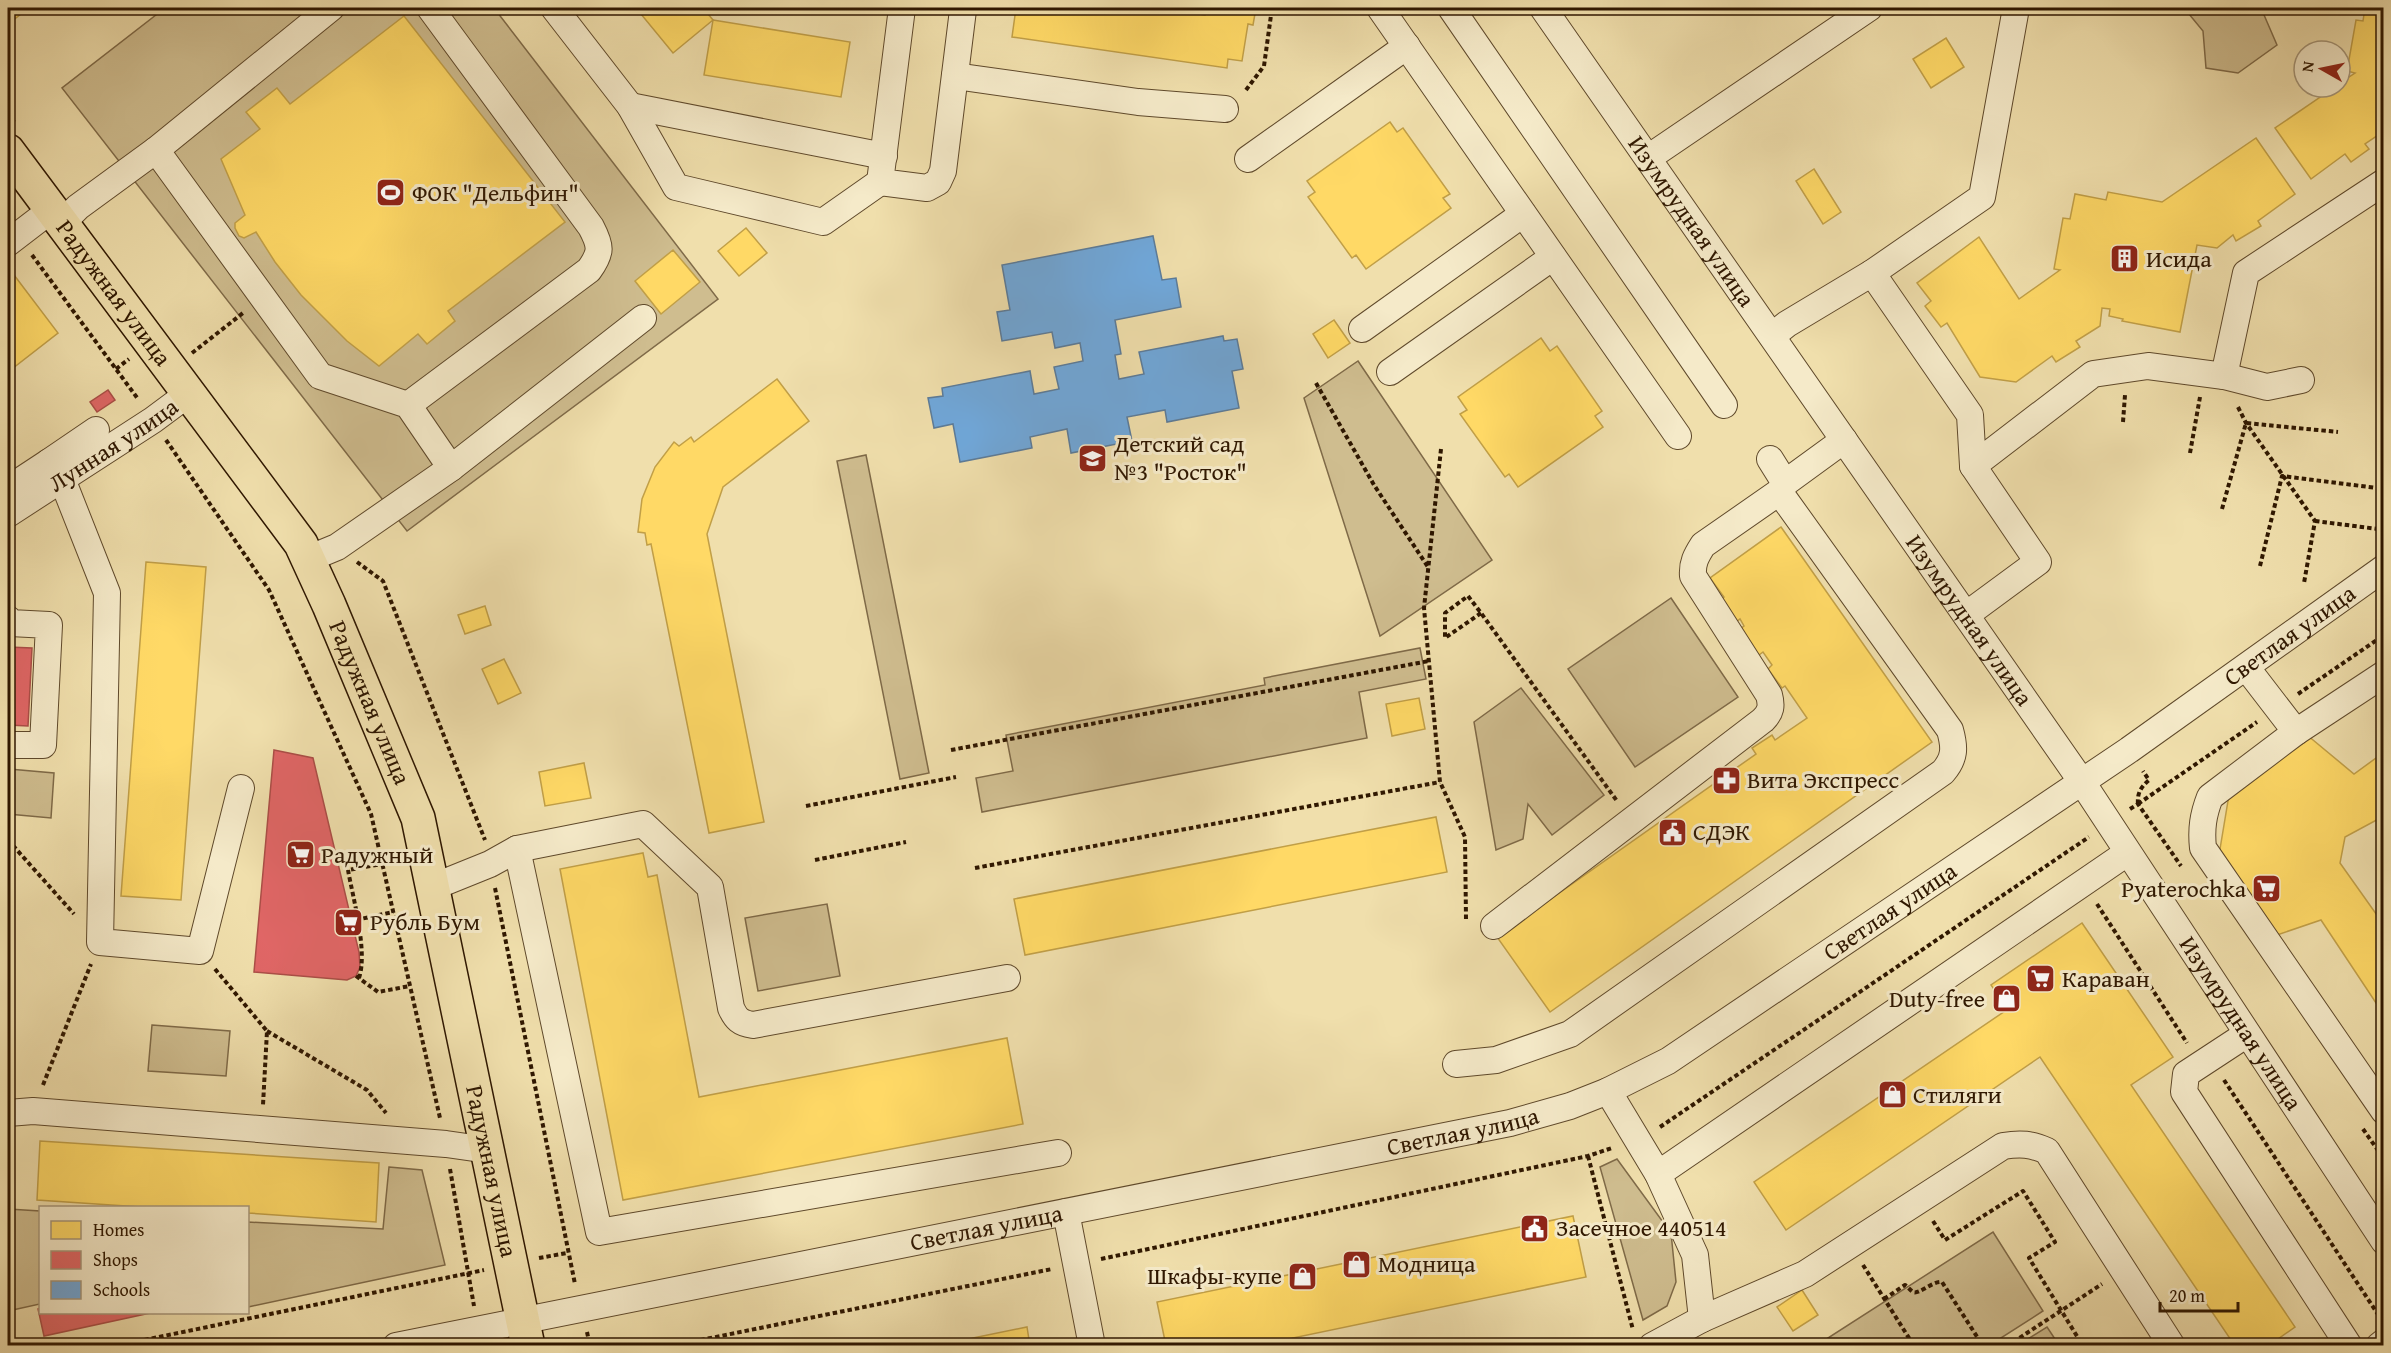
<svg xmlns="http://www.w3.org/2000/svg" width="2391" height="1353" font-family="'Gentium Book Plus',serif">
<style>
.green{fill:#cfbd8f;stroke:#7f6a48;stroke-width:1.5}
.homes{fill:#ffd966;stroke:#c19f47;stroke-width:1.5}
.shops{fill:#e06666;stroke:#ab4e47;stroke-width:1.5}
.schools{fill:#6fa8dc;stroke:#5c7c9a;stroke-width:1.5}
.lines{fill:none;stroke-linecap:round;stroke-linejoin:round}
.minor-casing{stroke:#5f492b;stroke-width:28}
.major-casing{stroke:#2f1700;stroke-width:36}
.path{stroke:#2f1700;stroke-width:4;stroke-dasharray:4.5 3;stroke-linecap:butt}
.minor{stroke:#f5eac9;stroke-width:26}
.major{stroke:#f0dfac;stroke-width:33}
.labels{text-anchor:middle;stroke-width:6;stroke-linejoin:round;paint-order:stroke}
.poi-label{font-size:24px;fill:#2f1700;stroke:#f5eac9;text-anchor:start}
.street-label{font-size:24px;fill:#2f1700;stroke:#f5eac9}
</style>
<rect width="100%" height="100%" fill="#f0dfac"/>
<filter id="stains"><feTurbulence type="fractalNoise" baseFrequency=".00333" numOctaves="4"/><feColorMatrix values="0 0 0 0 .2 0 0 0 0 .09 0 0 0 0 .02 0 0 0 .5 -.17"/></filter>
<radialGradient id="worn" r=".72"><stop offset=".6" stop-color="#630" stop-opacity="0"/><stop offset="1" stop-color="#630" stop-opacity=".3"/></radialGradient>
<g class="green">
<polygon points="165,8 494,8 718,299 407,531 62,88"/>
<polygon points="2184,8 2261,8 2277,45 2238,73 2206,68 2203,31"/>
<polygon points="1358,361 1492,560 1380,636 1304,398"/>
<polygon points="866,455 929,773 900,779 837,461"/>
<polygon points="1671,598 1738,697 1635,767 1568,669"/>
<polygon points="1420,648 1426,679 1359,692 1367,738 982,812 976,778 1013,771 1006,735 1265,685 1264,678"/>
<polygon points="1521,688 1604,795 1552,835 1528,804 1523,839 1496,850 1474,722"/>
<polygon points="9,769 54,773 51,818 8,814"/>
<polygon points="827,904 840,976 758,991 745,918"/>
<polygon points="152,1025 230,1031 226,1076 148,1071"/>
<polygon points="1617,1159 1671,1233 1676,1282 1667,1306 1643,1320 1600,1167"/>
<polygon points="389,1167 422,1170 445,1265 248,1307 248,1222 383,1229"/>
<polygon points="8,1209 40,1211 40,1304 8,1311"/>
<polygon points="1993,1232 2043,1311 1990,1345 1817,1345"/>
<polygon points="2047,1327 2059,1345 2018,1345"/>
</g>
<g class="homes">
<polygon points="8,8 29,8 8,24"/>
<polygon points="636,8 703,8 713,20 673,53"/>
<polygon points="1016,8 1155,8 1205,15 1207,8 1256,8 1253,25 1248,24 1242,61 1228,59 1227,68 1012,37"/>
<polygon points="2365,8 2384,8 2384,131 2365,144 2369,149 2351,162 2345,154 2311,179 2275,128 2335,87 2340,87 2340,83 2355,73 2347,71 2356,20 2363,21"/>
<polygon points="404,16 565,222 448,311 455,321 427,344 418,334 379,366 347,341 301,295 275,262 256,232 244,238 239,236 235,228 235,223 245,215 221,159 260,129 246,112 277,88 290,104"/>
<polygon points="713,20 850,42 841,97 704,75"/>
<polygon points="1946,38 1964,67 1931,88 1913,59"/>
<polygon points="1390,122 1397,132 1403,128 1450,194 1443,198 1451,208 1366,269 1356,255 1352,258 1308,197 1315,192 1307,181"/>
<polygon points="2256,138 2295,194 2258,221 2261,226 2236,241 2233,235 2217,248 2197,245 2180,332 2122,321 2123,319 2109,316 2110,309 2102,308 2100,326 2076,341 2080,347 2056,362 2052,356 2016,382 1980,377 1947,323 1941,327 1925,306 1931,301 1917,283 1979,237 2019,299 2060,270 2054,269 2063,218 2070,219 2075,194 2106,200 2108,192 2162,202"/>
<polygon points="1814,169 1841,212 1823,224 1796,181"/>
<polygon points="746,228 767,253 739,276 718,251"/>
<polygon points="673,250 700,282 661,314 635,281"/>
<polygon points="8,267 58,333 8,372"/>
<polygon points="1334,320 1350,343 1328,358 1313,334"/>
<polygon points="1541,338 1550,351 1557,346 1602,411 1595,416 1603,427 1518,487 1509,474 1505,477 1460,414 1467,410 1458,397"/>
<polygon points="777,379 809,421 723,487 707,534 764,822 709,833 651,544 647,545 645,533 638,532 642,499 655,467 674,442 679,446 691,437 694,442"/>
<polygon points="1781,527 1932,742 1550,1012 1497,937 1756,754 1752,748 1772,735 1775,740 1807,718 1785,686 1782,688 1768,669 1772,665 1763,652 1755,658 1736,632 1744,626 1740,619 1735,623 1719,600 1724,597 1710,578"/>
<polygon points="146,562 206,567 181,900 121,896"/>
<polygon points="485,606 491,625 465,634 458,615"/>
<polygon points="504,659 521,693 498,704 482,669"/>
<polygon points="1419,698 1425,729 1392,736 1386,704"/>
<polygon points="2307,735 2354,774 2383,753 2384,816 2345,837 2340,863 2384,925 2384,1015 2321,920 2268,938 2219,855 2230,789"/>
<polygon points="584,763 591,798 545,806 539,772"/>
<polygon points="1436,817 1447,872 1025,955 1014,899"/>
<polygon points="643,853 648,877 657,875 699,1097 1007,1038 1023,1124 623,1200 560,869"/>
<polygon points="2082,923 2173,1057 2131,1085 2295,1327 2268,1346 2235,1346 2040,1057 1786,1230 1754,1182 2008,1009 1991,985"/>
<polygon points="40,1141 379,1163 376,1222 248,1213 248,1208 156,1208 37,1200"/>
<polygon points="1573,1216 1586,1277 1254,1346 1166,1346 1157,1302"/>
<polygon points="1802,1290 1818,1315 1793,1331 1777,1307"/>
<polygon points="1027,1327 1030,1346 934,1346"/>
</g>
<g class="shops">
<polygon points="108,390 115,400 97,412 90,402"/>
<polygon points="8,647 32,648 28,726 8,725"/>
<polygon points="274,750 313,758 359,952 360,967 356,976 347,980 254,972"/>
<polygon points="40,1308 40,1312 155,1312 44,1336 38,1309"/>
</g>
<polygon class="schools" points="1153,236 1162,280 1176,278 1181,307 1115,320 1121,354 1115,355 1119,379 1144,374 1139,352 1223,336 1224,341 1237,339 1243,369 1232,371 1239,408 1167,422 1165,410 1127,417 1132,441 1071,453 1067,429 1030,437 1032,448 960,462 953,424 934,428 928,398 943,396 942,388 1030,371 1034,394 1059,389 1054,367 1083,361 1080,343 1055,348 1052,332 1002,341 997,312 1010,310 1002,265"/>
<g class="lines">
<defs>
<g id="minor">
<polyline points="554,8 630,106 676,187 823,222 880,182"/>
<polyline points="902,8 880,182 927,188 938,182 943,171 963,10"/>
<polyline points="1380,8 1678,436"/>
<polyline points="1451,8 1724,405"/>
<path id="s1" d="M1543,8l539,774 302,459"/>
<polyline points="955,76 1138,102 1225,109"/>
<polyline points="630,106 884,156"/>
<polyline points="156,150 331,8"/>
<polyline points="1648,158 1869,8"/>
<polyline points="1248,159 1407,46"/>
<polyline points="61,224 78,207 156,150 320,376 408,405 451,468"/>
<polyline points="8,243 51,210"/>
<polyline points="1872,273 1970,415 1973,466 2093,374 2148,366 2224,376 2246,273 2384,182"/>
<polyline points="1362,329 1523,214"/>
<polyline points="1772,336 1787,324 1872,273 1982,197 2016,8"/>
<polyline points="1390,372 1553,257"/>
<polyline points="2224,376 2267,387 2301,380"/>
<path d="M408,405l181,-135c13,-18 12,-24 2,-43l-161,-219"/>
<polyline points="1770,459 1785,483"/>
<polyline points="49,462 96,430"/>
<polyline points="8,489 49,462 62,479 107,593 100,942 200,951 241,788"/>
<path id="s2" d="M8,514l145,-94 35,-26"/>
<polyline points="308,559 337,547 451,468 643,318"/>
<polyline points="1966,615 2038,562 1973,466"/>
<polyline points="8,619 10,623 49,625 43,745 8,745"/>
<polyline points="2246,667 2296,732 2384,674"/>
<path d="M2296,732l-86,65c-7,18 -9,32 -7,51l181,263"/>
<polyline points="517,849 599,1232 1058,1153"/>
<path d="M433,887l57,-23 27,-15 126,-25 67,63 21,121c5,11 9,15 22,17l254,-47"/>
<path d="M1494,926l269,-206c8,-8 9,-14 6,-25l-76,-119c-1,-13 3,-20 10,-31l79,-55"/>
<polyline points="2247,1034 2186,1074 2184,1092 2349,1346"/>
<path d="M1456,1064l40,-4 74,-26 373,-262c12,-14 12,-24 7,-42l-167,-233 -1,-7 3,-7 59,-43"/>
<polyline points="1608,1091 1658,1174 1695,1255 1702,1319"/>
<polyline points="8,1113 33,1111 446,1144 488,1150"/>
<polyline points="1658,1174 2127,853"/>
<polyline points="1066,1212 1092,1346"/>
<path id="s3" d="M396,1346l1114,-223 60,-17 38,-15 60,-30 461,-311 255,-182"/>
<path d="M1652,1346l50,-27 103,-45 198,-128c18,-3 28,-2 44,5l125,195"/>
<polyline points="2379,1346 2384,1342"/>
</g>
<g id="major">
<path id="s4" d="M8,151l293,393 28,61 89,213 110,528"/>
</g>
</defs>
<use href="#minor" class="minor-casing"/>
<use href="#major" class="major-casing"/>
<g class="path">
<polyline points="1246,90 1264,66 1272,8"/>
<polyline points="8,113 14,122"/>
<polyline points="32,255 138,399"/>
<polyline points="192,353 243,313"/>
<polyline points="116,369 129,359"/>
<polyline points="1316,383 1374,485 1428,567"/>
<polyline points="2238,407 2246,423 2315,521 2304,583"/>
<polyline points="2123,422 2125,395"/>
<polyline points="166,440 269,590 371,814 440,1118"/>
<polyline points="1441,449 1424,608 1440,782 1465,837 1466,919"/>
<polyline points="2190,453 2200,397"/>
<polyline points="2222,509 2246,423 2338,432"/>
<polyline points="2315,521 2378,529"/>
<polyline points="357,562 383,581 485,840"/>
<polyline points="2260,566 2282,476 2377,488"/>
<polyline points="1481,613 1445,638 1445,613 1468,596 1481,613 1617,801"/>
<polyline points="2298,694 2384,635"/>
<polyline points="951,750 1429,661"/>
<path d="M2138,804c-1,-11 3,-17 11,-24l-6,-9"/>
<polyline points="2138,804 2257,722"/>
<polyline points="806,806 956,777"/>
<polyline points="2130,809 2138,804 2181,866"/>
<polyline points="8,840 74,914"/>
<polyline points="815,860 906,842"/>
<polyline points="975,868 1440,782"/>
<polyline points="495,888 575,1284"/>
<polyline points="2097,904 2187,1043"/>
<polyline points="356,920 393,912"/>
<polyline points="215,969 267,1031 263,1105"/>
<polyline points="356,976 378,992 410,986"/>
<path d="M359,978c9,-26 -6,-80 -11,-108l34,-6"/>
<polyline points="267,1031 367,1090 386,1113"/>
<polyline points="2224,1080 2381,1319"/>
<polyline points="43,1085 91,964"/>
<polyline points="1660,1127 2089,837"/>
<polyline points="2363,1129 2384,1159"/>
<polyline points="1588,1156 1633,1330"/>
<polyline points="450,1169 474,1306"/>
<polyline points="1933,1221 1945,1240 2023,1191 2055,1242 2029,1258 2083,1346"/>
<polyline points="539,1258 567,1253"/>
<polyline points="1101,1259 1588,1156 1612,1148"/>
<polyline points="1863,1265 1914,1346"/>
<path d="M1884,1299l21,-14c3,2 5,5 8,7 6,3 19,-11 29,-10l41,64"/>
<polyline points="587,1332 590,1346"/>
<polyline points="115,1346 484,1270"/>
<polyline points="671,1346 1052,1269"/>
<polyline points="2007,1346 2102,1284"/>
</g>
<use href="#minor" class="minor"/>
<use href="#major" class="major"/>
</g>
<defs>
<symbol id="stadium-square" viewBox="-11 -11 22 22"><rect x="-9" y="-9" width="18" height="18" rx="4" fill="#8f2418" stroke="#f5eac9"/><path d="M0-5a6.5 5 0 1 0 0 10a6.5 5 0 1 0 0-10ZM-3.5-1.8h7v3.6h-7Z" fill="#fff"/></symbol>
<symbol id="building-square" viewBox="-11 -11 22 22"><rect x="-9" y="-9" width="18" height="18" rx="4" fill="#8f2418" stroke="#f5eac9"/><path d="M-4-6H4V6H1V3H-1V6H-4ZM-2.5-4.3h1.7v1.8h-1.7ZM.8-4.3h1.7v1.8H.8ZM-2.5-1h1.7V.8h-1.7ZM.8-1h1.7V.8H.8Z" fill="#fff"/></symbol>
<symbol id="school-square" viewBox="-11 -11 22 22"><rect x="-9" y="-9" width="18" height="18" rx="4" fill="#8f2418" stroke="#f5eac9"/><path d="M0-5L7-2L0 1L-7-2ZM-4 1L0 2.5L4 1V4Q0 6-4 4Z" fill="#fff"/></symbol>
<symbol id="pharmacy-square" viewBox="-11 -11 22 22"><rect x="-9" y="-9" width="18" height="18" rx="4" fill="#8f2418" stroke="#f5eac9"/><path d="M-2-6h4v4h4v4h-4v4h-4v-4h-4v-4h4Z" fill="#fff"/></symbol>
<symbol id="civic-square" viewBox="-11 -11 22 22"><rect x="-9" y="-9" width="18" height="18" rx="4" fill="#8f2418" stroke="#f5eac9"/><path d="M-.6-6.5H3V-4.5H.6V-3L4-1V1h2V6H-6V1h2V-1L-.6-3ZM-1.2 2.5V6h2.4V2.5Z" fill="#fff"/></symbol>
<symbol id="supermarket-square" viewBox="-11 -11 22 22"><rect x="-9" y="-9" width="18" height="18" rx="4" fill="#8f2418" stroke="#f5eac9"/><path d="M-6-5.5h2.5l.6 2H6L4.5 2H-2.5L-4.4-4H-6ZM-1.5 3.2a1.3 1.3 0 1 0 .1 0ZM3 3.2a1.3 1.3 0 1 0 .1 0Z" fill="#fff"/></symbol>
<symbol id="shop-square" viewBox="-11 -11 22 22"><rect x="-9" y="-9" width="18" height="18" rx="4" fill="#8f2418" stroke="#f5eac9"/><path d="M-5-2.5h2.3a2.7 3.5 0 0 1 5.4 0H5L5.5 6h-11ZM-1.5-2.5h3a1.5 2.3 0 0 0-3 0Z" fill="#fff"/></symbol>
</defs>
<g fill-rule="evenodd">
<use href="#stadium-square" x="374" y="176" width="33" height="33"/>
<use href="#building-square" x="2108" y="242" width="33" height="33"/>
<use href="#school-square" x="1076" y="442" width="33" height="33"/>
<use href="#pharmacy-square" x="1710" y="764" width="33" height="33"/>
<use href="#civic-square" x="1656" y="816" width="33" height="33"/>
<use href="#supermarket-square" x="284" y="838" width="33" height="33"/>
<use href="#supermarket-square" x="2250" y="872" width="33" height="33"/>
<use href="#supermarket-square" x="332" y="906" width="33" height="33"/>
<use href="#supermarket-square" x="2024" y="962" width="33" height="33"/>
<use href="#shop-square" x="1990" y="982" width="33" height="33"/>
<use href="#shop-square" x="1876" y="1078" width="33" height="33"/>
<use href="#civic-square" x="1518" y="1212" width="33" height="33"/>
<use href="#shop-square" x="1340" y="1248" width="33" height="33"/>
<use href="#shop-square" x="1286" y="1260" width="33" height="33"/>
</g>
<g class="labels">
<g class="poi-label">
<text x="412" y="201">ФОК "Дельфин"</text>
<text x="2146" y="267">Исида</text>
<text x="1114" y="452">Детский сад<tspan x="1114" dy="28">№3 "Росток"</tspan></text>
<text x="1747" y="788">Вита Экспресс</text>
<text x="1693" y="840">СДЭК</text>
<text x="321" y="863">Радужный</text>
<text x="2246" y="897" text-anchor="end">Pyaterochka</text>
<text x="370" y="930">Рубль Бум</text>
<text x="2062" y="987">Караван</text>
<text x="1985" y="1007" text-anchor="end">Duty-free</text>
<text x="1913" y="1103">Стиляги</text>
<text x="1556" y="1236">Засечное 440514</text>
<text x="1378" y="1272">Модница</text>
<text x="1282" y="1284" text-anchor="end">Шкафы-купе</text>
</g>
<g class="street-label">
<text dy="8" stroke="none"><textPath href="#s1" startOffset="260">Изумрудная улица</textPath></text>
<text dy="8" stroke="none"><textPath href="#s4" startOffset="177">Радужная улица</textPath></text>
<text dy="8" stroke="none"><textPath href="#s2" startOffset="126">Лунная улица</textPath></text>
<text dy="8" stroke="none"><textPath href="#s1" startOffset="746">Изумрудная улица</textPath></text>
<text dy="8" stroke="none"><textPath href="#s3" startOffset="2060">Светлая улица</textPath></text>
<text dy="8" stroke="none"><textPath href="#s4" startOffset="663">Радужная улица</textPath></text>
<text dy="8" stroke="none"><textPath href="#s3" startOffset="1574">Светлая улица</textPath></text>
<text dy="8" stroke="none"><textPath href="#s1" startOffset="1232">Изумрудная улица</textPath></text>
<text dy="8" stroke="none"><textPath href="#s3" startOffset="1088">Светлая улица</textPath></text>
<text dy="8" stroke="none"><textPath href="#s4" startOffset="1149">Радужная улица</textPath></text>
<text dy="8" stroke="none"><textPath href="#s3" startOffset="602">Светлая улица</textPath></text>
</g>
</g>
<rect width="2391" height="1353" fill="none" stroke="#f0dfac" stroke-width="30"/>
<rect x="9" y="9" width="2373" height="1335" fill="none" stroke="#2f1700" stroke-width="3"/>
<rect x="15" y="15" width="2361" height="1323" fill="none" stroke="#2f1700" stroke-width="1.5"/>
<rect x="39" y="1206" width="210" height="108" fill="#f5eac9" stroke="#a69679" stroke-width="1.5"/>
<rect x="51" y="1221" width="30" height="18" fill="#ffd966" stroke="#a69679" stroke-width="1.5"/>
<text x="93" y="1236" font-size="18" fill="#2f1700">Homes</text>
<rect x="51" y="1251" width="30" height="18" fill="#e06666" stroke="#a69679" stroke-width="1.5"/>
<text x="93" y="1266" font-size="18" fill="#2f1700">Shops</text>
<rect x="51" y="1281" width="30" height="18" fill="#6fa8dc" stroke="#a69679" stroke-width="1.5"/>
<text x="93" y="1296" font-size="18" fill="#2f1700">Schools</text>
<g transform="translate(2322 69) rotate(279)"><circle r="28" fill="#f5eac9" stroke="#a69679" stroke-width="1.5"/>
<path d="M0-4.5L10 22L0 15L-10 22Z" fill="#8f2418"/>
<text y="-9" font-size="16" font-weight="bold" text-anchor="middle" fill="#2f1700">N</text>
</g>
<path d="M2160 1302v9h78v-9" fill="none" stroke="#2f1700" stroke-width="3"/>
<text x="2169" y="1302" font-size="18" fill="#2f1700" stroke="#f5eac9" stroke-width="4.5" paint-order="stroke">20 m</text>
<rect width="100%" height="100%" filter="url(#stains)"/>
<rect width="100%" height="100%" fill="url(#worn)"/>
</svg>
